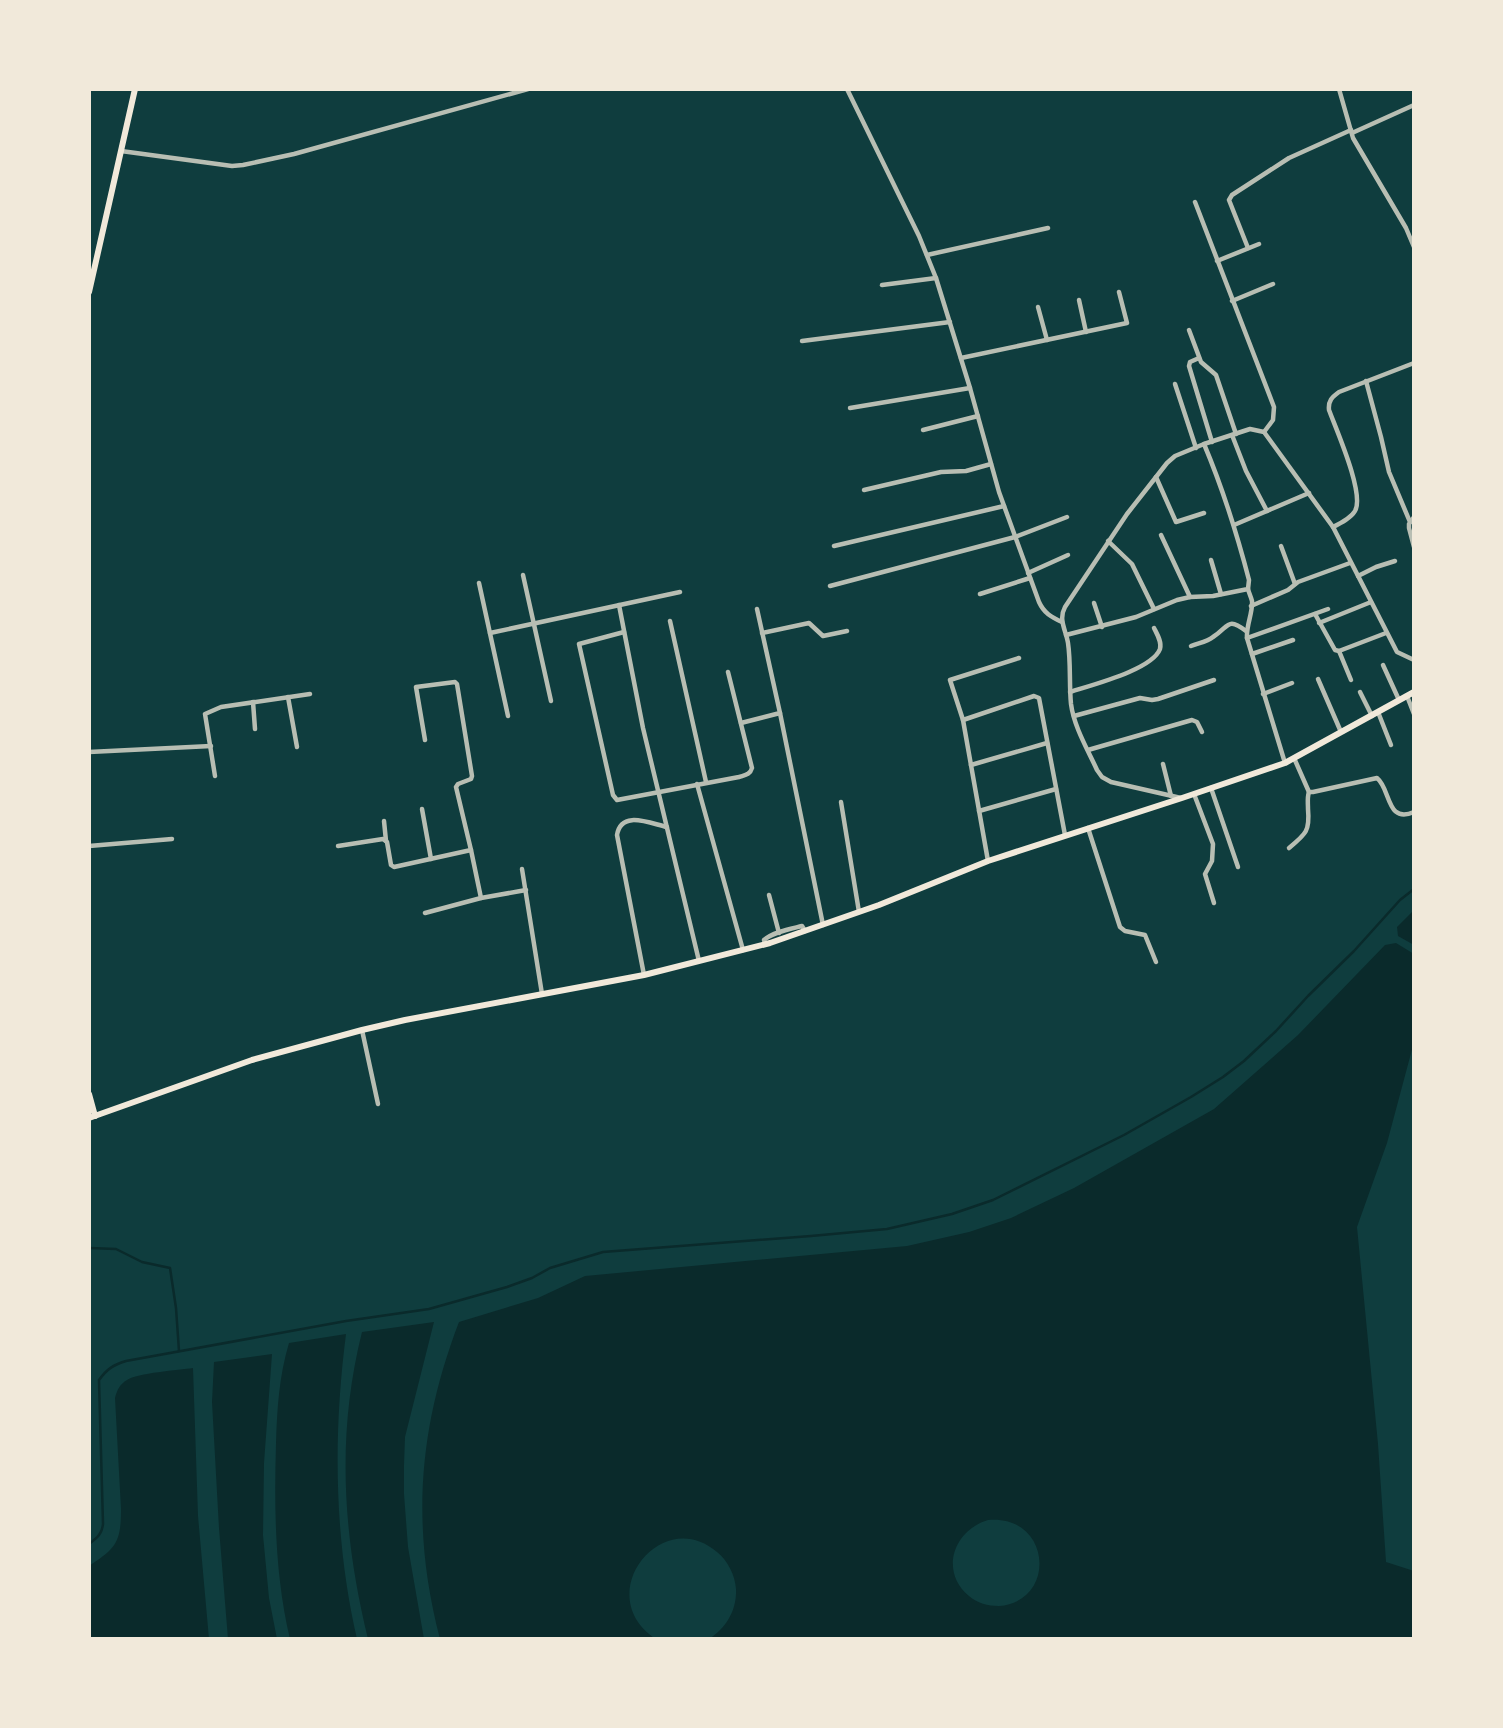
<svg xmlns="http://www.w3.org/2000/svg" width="1503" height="1728" font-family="'Alegreya Sans',sans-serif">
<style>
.water{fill:#0a2a2b;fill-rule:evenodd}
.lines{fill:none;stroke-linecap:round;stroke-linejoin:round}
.stream{stroke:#0a2a2b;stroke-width:2.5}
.minor{stroke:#b8beb3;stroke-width:4.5}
.secondary{stroke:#f1e9da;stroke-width:6}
</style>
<rect width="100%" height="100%" fill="#0f3d3e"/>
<g class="water">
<polygon points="1414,910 1414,945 1398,936 1397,927"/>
<path d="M1396,943l18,11v88l-27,101 -30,84 21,217 8,118 28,9v68h-705c17,-11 28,-29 27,-50 -1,-14 -8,-28 -19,-37 -56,-48 -127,44 -61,87h-216c-29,-111 -22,-210 19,-317l79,-24 47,-22 322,-30 62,-14 42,-14 63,-30 140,-79 84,-74 87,-90zM988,1520c63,-6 70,81 11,86 -11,0 -22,-3 -30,-10 -30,-25 -15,-66 19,-76z"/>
<path d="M434,1322l-29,115 -1,28v29l4,53 16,92h-56c-25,-103 -32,-203 -6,-307z"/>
<path d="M346,1334c-13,101 -12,205 11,305h-67c-15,-63 -16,-130 -14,-195 1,-34 3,-68 13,-101z"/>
<polygon points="272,1354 264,1463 263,1535 269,1598 277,1639 228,1639 219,1528 212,1402 214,1362"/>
<path d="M193,1368l5,148 11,123h-120v-73c27,-18 32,-23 32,-57l-6,-111c2,-8 5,-14 12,-18 10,-7 52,-10 66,-12z"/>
</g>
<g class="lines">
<g class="stream">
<polyline points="89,1248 116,1249 142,1262 170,1268 176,1308 179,1351"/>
<path d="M89,1544c8,-6 13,-10 14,-20l-4,-144c8,-11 14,-15 27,-19l220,-40 83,-12 78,-22 25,-9 18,-10 53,-16 208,-16 76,-7 65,-15 41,-14 131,-65 67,-38 32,-20 21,-16 32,-30 32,-35 46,-45 46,-51 14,-11"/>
</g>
<g class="minor">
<path d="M847,89l72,147 17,42 34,110 29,104 40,110c5,11 12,15 23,20"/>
<polyline points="1339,89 1353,138 1406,228 1414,247"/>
<polyline points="1352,133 1414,105"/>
<polyline points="121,151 232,166 243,165 294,154 528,89"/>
<polyline points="1195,202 1274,407 1273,420 1264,432"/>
<polyline points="1248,248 1229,200 1232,195 1289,158 1351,130"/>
<polyline points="927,255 1048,228"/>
<polyline points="1217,261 1259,244"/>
<polyline points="882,285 936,278"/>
<polyline points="1079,300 1086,332"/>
<polyline points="1232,301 1273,284"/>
<polyline points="1038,307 1047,340"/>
<polyline points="1189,330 1201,362 1216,375 1236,434"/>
<polyline points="802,341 950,322"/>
<polyline points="961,358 1127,323 1119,292"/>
<polyline points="1199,358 1190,362 1189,366 1212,442"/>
<polyline points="1366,381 1381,437 1389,472 1410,522"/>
<polyline points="1175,384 1196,448"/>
<polyline points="850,408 970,388"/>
<polyline points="923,430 978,416"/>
<polyline points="1232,435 1246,471 1267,511"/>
<polyline points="1156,477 1176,522 1204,513"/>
<polyline points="864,490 941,472 966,471 991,464"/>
<polyline points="1414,517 1409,524 1409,528 1414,547"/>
<polyline points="1234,525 1309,493"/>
<path d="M1333,527c8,-4 18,-9 22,-16 10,-17 -19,-82 -26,-101 -1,-9 3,-13 10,-18l75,-29"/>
<polyline points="1161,535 1190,597"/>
<polyline points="1108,541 1132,564 1154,609"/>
<polyline points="834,546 1004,506"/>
<polyline points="1281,546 1295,584"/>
<polyline points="1211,560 1221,594"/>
<polyline points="1028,573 1068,555"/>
<polyline points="523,575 551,701"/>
<polyline points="1358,576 1376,567 1395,561"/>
<polyline points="479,583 508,716"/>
<polyline points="830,586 1015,537 1067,517"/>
<path d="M1248,589c1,4 3,8 4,12 1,12 -6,24 -5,37l38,125"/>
<polyline points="980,594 1030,578"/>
<polyline points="1094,603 1102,627"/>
<polyline points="619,605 643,728 699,961"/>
<polyline points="1251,606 1288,590 1298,582 1350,563"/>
<polyline points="1315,614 1335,650 1339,651 1386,633"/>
<polyline points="670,621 706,782"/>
<polyline points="1319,623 1371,602"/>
<path d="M624,632l-45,12 34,151 4,5 122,-23c6,-2 11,-2 13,-9l-24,-96"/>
<polyline points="490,633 680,592"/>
<polyline points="762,633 809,623 823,636 847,631"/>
<path d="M1066,635l70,-18 41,-17 13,-3 23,-1 35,-7 1,-9c-12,-46 -26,-91 -45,-136"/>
<polyline points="1247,638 1328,609"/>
<path d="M1191,646c7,-3 16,-4 22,-9 16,-10 14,-21 33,-6"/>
<polyline points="1339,651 1351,680"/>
<polyline points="1252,654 1293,640"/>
<polyline points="1383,665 1399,700"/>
<polyline points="1318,679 1341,732"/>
<path d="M1070,692c21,-7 82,-22 90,-43 2,-7 -3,-15 -6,-21"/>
<polyline points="1360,692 1372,716"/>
<polyline points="1263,694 1292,683"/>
<polyline points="1407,696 1414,714"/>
<polyline points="288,697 297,747"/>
<polyline points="253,702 255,729"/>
<polyline points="1378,712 1391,745"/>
<polyline points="780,713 823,925"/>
<polyline points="1074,716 1140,698 1152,700 1158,699 1214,680"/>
<polyline points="963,720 1034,696 1039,698 1065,835"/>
<polyline points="741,723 780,713 757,609"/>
<polyline points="425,740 416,687 455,682 457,684 472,776 471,779 458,784 456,787 471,850 481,898"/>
<polyline points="1088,750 1192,720 1197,722 1202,732"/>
<polyline points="89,752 211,746"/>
<path d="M1294,758l15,34h4l64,-14c14,11 9,46 37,34"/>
<polyline points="1163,764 1171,796"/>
<polyline points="971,765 1047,743"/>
<polyline points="215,776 205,714 221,707 310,694"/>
<polyline points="697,784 743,950"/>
<polyline points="1211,788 1238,867"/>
<polyline points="1194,794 1213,844 1212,861 1205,874 1214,903"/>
<path d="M1181,798l-70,-16 -9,-5 -5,-7c-9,-20 -23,-43 -26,-66 -2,-20 0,-41 -3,-61 -2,-13 -10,-23 -3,-36l62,-93 40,-51 8,-7 29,-12 46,-15 14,3 69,95 64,125 17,8"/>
<polyline points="841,802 859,912"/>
<polyline points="422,809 431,859"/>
<polyline points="979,811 1056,789"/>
<polyline points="384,821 386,841"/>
<polyline points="1088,828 1120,927 1125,931 1145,935 1156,962"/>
<polyline points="89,846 172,839"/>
<polyline points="338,846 383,839 387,842 391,865 394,867 471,850"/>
<path d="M1289,848c17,-14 21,-17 19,-39 0,-7 -1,-11 1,-17"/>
<polyline points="988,861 963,720 950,680 1019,658"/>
<polyline points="522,869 542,994"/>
<polyline points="769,895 779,933"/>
<polyline points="425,913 481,898 526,890"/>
<path d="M765,944l-1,-4c9,-8 26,-11 38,-14l3,5"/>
<path d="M644,975l-27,-140c4,-25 32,-12 50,-8"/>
<polyline points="362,1030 378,1104"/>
</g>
<g class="secondary">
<polyline points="89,292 135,89"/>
<polyline points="89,1094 95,1116"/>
<polyline points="89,1118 252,1060 362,1030 405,1020 644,975 770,943 879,905 988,861 1182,798 1285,763 1414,692"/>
</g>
</g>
<rect width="1503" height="1728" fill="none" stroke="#f1e9da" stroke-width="182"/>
</svg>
